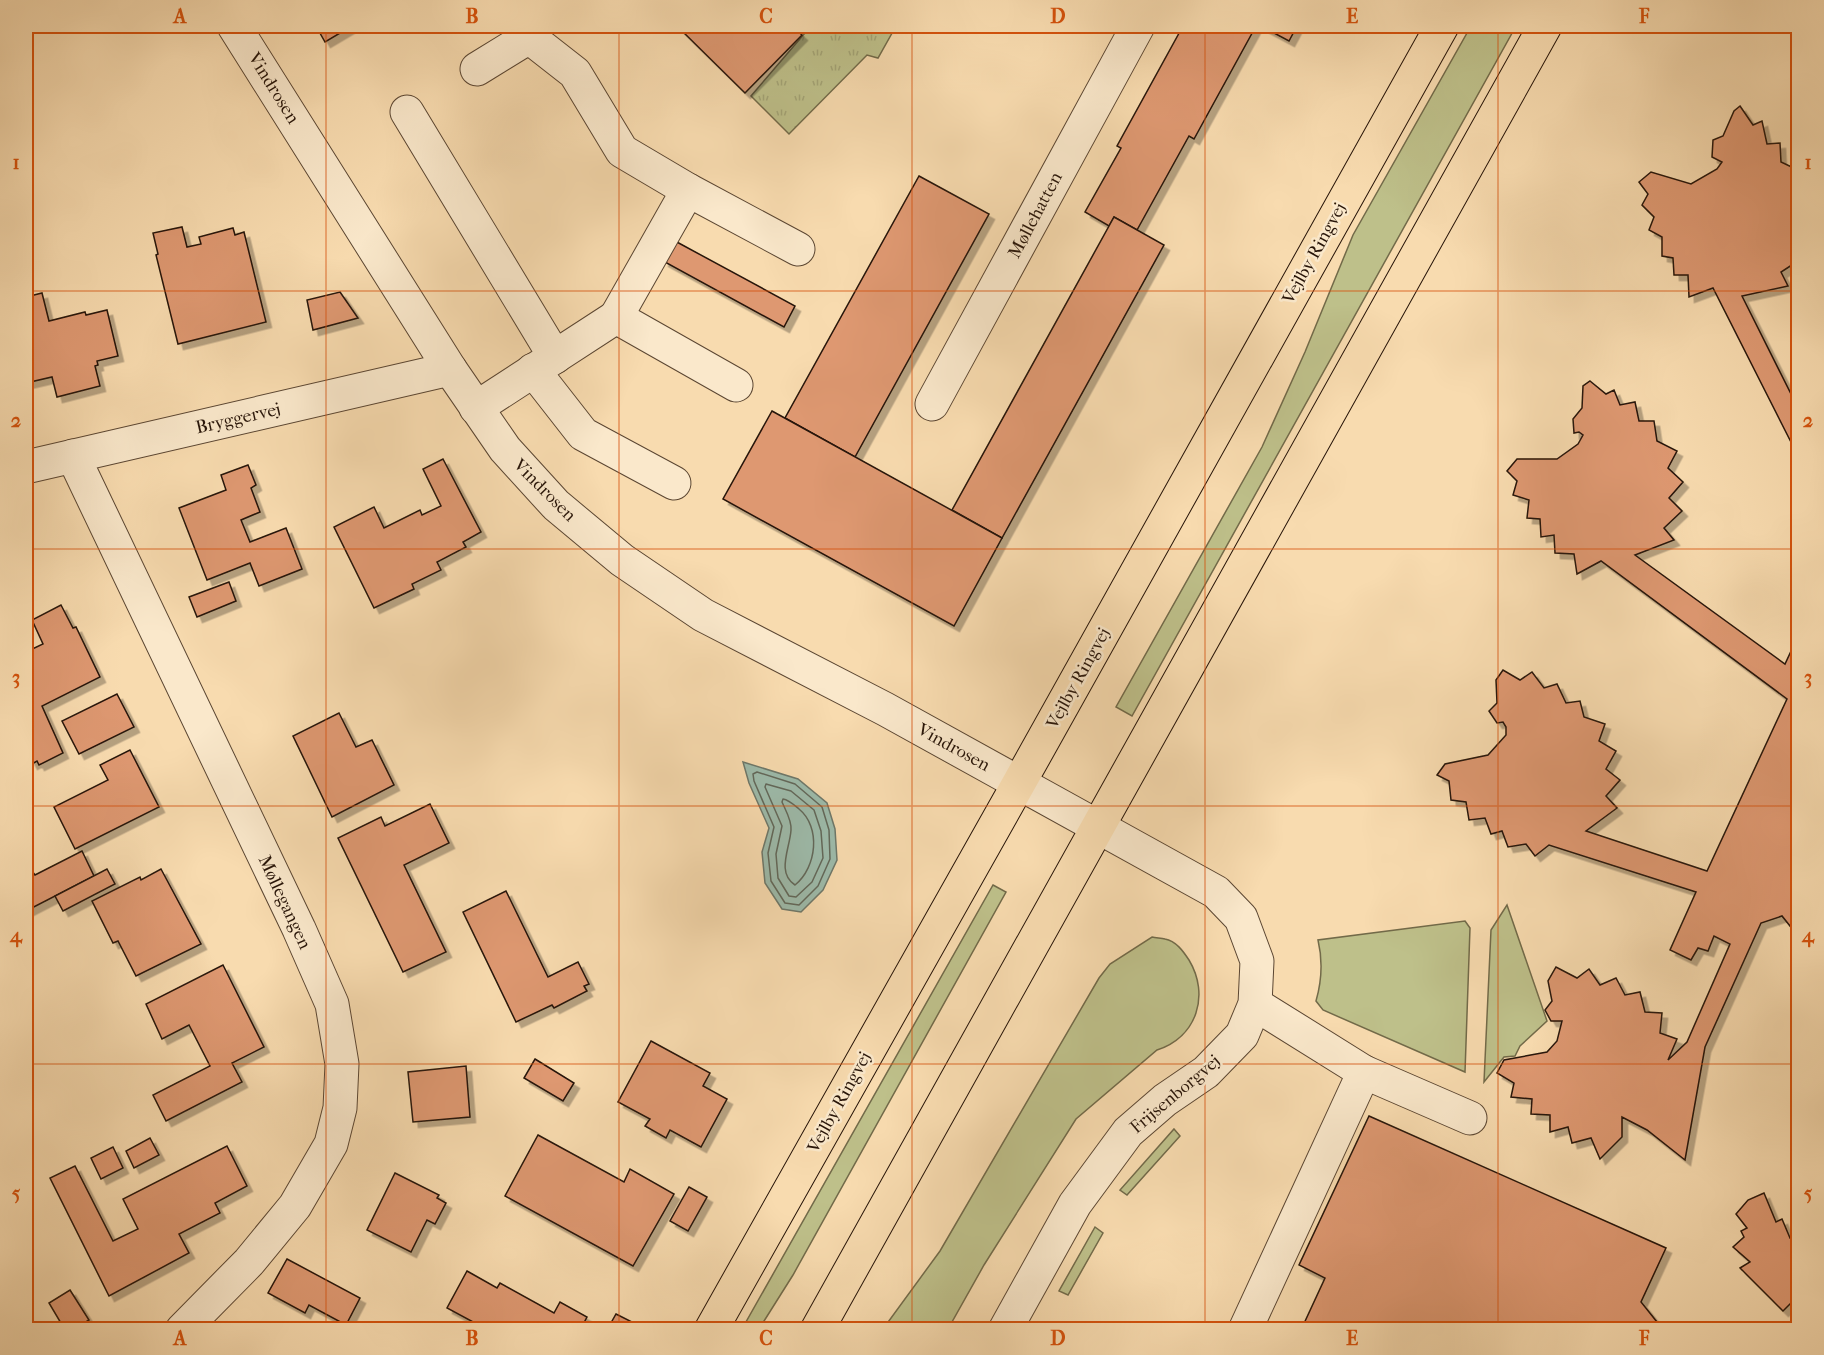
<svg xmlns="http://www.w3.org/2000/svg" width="1824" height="1355" font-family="'IM FELL French Canon',serif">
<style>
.grass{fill:#bec08a;stroke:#726a49;stroke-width:1.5}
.park{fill:url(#park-tufts);stroke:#726a49;stroke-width:1.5}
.water{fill:#9dbbab;stroke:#6e786a;stroke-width:1.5}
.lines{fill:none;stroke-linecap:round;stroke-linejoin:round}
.shore{stroke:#62685a;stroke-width:1.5}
.building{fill:#de9871;stroke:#271408;stroke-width:1.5;filter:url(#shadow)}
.minor-casing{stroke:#5b4632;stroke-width:35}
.major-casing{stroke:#271408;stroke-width:35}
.minor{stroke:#fae8cb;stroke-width:33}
.major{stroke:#f8dbaf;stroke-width:33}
.grid{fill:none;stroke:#d5520c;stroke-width:1.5;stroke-opacity:0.55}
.labels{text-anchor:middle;stroke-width:5;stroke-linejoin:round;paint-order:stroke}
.street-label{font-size:18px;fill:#271408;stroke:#fae8cb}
.neatline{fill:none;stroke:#d5520c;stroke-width:2}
.grid-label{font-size:20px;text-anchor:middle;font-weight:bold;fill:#d5520c}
</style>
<defs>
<pattern id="park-tufts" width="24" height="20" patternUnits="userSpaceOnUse" patternTransform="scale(1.5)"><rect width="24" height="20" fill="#bec08a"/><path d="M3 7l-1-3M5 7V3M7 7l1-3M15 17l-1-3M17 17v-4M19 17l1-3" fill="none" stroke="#a3a476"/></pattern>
<filter id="shadow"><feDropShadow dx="5.5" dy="5.5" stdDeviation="0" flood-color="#0004"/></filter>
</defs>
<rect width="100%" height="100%" fill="#f8dbaf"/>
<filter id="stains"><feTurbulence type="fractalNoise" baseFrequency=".00333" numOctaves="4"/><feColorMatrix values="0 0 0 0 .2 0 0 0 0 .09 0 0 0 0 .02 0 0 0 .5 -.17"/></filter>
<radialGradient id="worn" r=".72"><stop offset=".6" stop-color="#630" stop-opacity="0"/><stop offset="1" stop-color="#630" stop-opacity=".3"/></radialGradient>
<g class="grass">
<polygon points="1471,26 1516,26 1132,716 1116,707 1262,447 1305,352 1353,235"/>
<polygon points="993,885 1006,892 793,1275 759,1329 742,1329"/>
<polygon points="1507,905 1547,1021 1520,1046 1515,1056 1504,1057 1484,1082 1491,930"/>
<path d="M1465,921l5,7 -5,144 -142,-62 -7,-9c6,-21 7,-40 2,-61z"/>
<path d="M1152,937c4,1 9,1 13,2 11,2 18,12 24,21 21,35 8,77 -32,90l-81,69 -92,146 -36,64h-65l57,-78 159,-273 11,-14z"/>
<polygon points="1174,1129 1180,1136 1127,1195 1120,1190"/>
<polygon points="1095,1227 1103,1233 1068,1295 1059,1291"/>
</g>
<polygon class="park" points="843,26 896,26 878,58 867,55 789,134 751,96 805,33"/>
<polygon class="water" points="743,762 798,779 827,803 835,829 837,860 823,890 801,912 782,909 765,883 762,852 769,828 749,783"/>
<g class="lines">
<g class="shore">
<polygon points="757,772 795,784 822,807 829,830 830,859 818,886 799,905 785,903 771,881 768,853 774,827 754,781 753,774"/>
<polygon points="766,784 791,791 814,810 821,831 823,858 812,882 796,897 789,896 778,878 776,854 782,826 765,787"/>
<path d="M783,799c6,1 10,5 16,10 22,18 18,58 -4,76 -19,-12 -5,-37 -4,-55 1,-9 -5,-19 -9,-28z"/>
</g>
</g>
<g class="building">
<polygon points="316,26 352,26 325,42"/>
<polygon points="677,26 792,26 802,35 745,93"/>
<polygon points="1183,26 1256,26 1194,139 1189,136 1137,230 1114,217 1109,226 1085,212 1121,148 1117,146"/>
<polygon points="1261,26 1297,26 1289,41"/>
<polygon points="1740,106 1753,125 1762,121 1767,144 1780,143 1781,162 1798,170 1798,177 1794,185 1798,189 1798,241 1793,246 1798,253 1798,261 1781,272 1788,286 1742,296 1798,408 1798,456 1713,288 1689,297 1688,275 1674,275 1673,258 1662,256 1662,237 1649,230 1654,217 1642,205 1648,194 1639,182 1651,172 1691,184 1717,169 1722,162 1712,157 1713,140 1723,136 1734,111"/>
<polygon points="919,176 989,214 855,457 785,418"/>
<polygon points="1114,217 1164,245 1002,538 952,510"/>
<polygon points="182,227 187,247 201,244 199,237 233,228 235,235 244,232 266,322 178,344 156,255 158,254 153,233"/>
<polygon points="675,241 795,306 784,327 663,261"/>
<polygon points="340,292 358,318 313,330 307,300"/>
<polygon points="42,293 49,321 85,312 86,315 107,310 118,356 97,361 98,365 95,366 100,386 57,397 52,377 26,383 26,297"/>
<polygon points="1590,381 1606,394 1614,390 1620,405 1635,402 1639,421 1654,421 1657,441 1677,451 1668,468 1683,482 1669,498 1682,511 1664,528 1674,540 1635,555 1785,664 1798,636 1798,880 1791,898 1798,907 1798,936 1782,916 1761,923 1705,1047 1685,1160 1647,1130 1622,1117 1622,1137 1600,1159 1591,1138 1572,1143 1568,1127 1550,1132 1550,1115 1531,1114 1532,1099 1511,1097 1514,1083 1497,1073 1504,1060 1547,1052 1557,1041 1562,1021 1551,1021 1545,1010 1552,1001 1548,981 1556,967 1577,978 1589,969 1600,985 1616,978 1625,995 1640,992 1645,1012 1662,1013 1660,1033 1677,1039 1668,1060 1687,1042 1730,944 1714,936 1708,951 1698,948 1691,960 1670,950 1696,892 1549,845 1535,856 1526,844 1508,847 1502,831 1491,834 1485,818 1469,820 1466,802 1451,800 1449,781 1437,775 1445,764 1488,755 1506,735 1506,727 1503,722 1497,723 1489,711 1497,703 1496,680 1503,670 1520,680 1532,672 1544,688 1557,684 1566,703 1580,701 1584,717 1605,724 1599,741 1616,751 1606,769 1620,780 1606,796 1617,808 1586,831 1707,871 1787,699 1601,561 1577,574 1574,554 1555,553 1554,535 1541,537 1540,519 1527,518 1529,500 1513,495 1517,481 1507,471 1517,459 1557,459 1578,444 1583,435 1579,432 1574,433 1573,419 1582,408 1583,386"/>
<polygon points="772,411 1002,538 954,626 723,499"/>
<polygon points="443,459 481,532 463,542 466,547 437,562 441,570 412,584 414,589 374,608 334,527 374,507 384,528 420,510 422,515 441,506 423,469"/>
<polygon points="248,465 256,485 251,488 260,512 241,520 250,542 286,528 302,569 259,586 250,563 207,580 179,508 226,490 221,475"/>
<polygon points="229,582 236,601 197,617 189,597"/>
<polygon points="61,605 73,628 76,627 100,677 42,706 63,753 39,765 37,761 32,764 28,756 26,758 26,652 43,644 32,620"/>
<polygon points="117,694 134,727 79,754 62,721"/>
<polygon points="339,713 356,747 372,740 394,785 332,817 293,736"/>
<polygon points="130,750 159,807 75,849 54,807 108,780 100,765"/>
<polygon points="430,804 449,843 404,865 446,952 403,972 338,838 381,817 385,826"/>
<polygon points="82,851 94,876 26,911 26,875 32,871 35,875"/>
<polygon points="107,869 115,884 63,911 55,896"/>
<polygon points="161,869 201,944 136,976 118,941 113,943 92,901 140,877 141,880"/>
<polygon points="506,891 548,977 578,962 589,984 584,986 587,991 554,1008 552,1005 516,1022 463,912"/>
<polygon points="223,965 264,1047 232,1063 242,1082 166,1121 153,1095 210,1066 189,1025 162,1039 146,1004"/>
<polygon points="651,1041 710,1073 703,1086 727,1099 701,1147 670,1130 666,1138 645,1126 650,1119 618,1102"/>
<polygon points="535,1059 574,1083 563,1101 524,1078"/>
<polygon points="466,1066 470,1117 413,1122 408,1072"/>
<polygon points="1369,1116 1666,1248 1641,1302 1661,1327 1660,1330 1301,1330 1325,1278 1299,1265"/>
<polygon points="538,1135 624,1182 630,1169 674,1194 633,1266 505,1196"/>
<polygon points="150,1138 159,1155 134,1168 126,1151"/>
<polygon points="227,1146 247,1186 215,1203 220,1213 179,1234 189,1253 109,1296 50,1178 75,1166 113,1241 138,1229 123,1199"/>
<polygon points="113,1147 123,1168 101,1179 91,1158"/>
<polygon points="395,1173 439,1195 437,1198 446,1203 435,1224 427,1220 411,1252 367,1230"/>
<polygon points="689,1187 707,1197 688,1231 670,1221"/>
<polygon points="1764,1193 1776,1222 1782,1219 1790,1238 1798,1234 1798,1274 1794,1278 1798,1288 1798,1296 1783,1311 1740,1268 1750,1262 1733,1247 1744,1237 1741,1231 1747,1228 1736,1214 1748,1200"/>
<polygon points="287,1259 360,1298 346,1325 309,1305 305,1313 268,1293"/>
<polygon points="467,1271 497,1288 500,1283 554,1313 560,1302 587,1317 580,1330 474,1330 477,1324 447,1308"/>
<polygon points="70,1290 89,1320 73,1330 65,1330 49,1303"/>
<polygon points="616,1314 636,1324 633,1330 607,1330"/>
</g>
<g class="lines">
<defs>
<g id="minor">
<polyline points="234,26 450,369 505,449 556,505 622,560 703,615 885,709 1216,892 1241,918 1257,961 1255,1004 1242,1035 1206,1072 1165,1100 1128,1132 1075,1204 1005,1330"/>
<polyline points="477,69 529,37 575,73 622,151 688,190"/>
<polyline points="407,112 555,357"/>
<polyline points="616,317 688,190 798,249"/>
<polyline points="533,370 583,434 674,483"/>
<polyline points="932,404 1138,26"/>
<polyline points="476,408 616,317 736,385"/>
<polyline points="73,456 299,929 332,1004 342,1064 340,1108 331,1144 295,1206 249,1262 182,1330"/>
<polyline points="26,467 450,369"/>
<polyline points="1255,1004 1364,1072 1470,1118"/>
<polyline points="1245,1330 1364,1072"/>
</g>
<g id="major">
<polyline points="711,1330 1019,783 1442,26"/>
<polyline points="817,1330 1545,26"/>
</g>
</defs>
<use href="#minor" class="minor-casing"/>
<use href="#major" class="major-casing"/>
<use href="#minor" class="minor"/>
<use href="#major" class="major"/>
</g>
<path class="grid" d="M326,26v1304M619,26v1304M912,26v1304M1205,26v1304M1498,26v1304M26,291h1772M26,549h1772M26,806h1772M26,1064h1772"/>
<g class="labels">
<g class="street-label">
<text transform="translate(274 88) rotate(58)" y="6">Vindrosen</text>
<text transform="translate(1035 215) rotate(-62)" y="6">Møllehatten</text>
<text transform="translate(1314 253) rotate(-61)" y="6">Vejlby Ringvej</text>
<text transform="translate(238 418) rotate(-13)" y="6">Bryggervej</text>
<text transform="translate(545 490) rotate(45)" y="6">Vindrosen</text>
<text transform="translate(1078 678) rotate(-61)" y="6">Vejlby Ringvej</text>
<text transform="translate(954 747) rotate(29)" y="6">Vindrosen</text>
<text transform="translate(285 902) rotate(65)" y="6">Møllegangen</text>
<text transform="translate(1175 1094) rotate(-40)" y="6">Frijsenborgvej</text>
<text transform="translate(839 1102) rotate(-61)" y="6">Vejlby Ringvej</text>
</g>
</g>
<rect width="1824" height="1355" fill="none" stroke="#f8dbaf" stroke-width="66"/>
<rect x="33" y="33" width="1758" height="1289" class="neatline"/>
<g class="grid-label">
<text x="180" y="23">A</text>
<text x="472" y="23">B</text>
<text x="766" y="23">C</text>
<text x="1058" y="23">D</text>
<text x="1352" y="23">E</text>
<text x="1644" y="23">F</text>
<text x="16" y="169">1</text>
<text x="1808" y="169">1</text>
<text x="16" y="427">2</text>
<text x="1808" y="427">2</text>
<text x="16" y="684">3</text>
<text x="1808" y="684">3</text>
<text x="16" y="942">4</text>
<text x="1808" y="942">4</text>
<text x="16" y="1200">5</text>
<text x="1808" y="1200">5</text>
<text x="180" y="1345">A</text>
<text x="472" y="1345">B</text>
<text x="766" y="1345">C</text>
<text x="1058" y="1345">D</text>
<text x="1352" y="1345">E</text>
<text x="1644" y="1345">F</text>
</g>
<rect width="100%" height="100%" filter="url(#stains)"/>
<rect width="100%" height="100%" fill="url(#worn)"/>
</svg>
